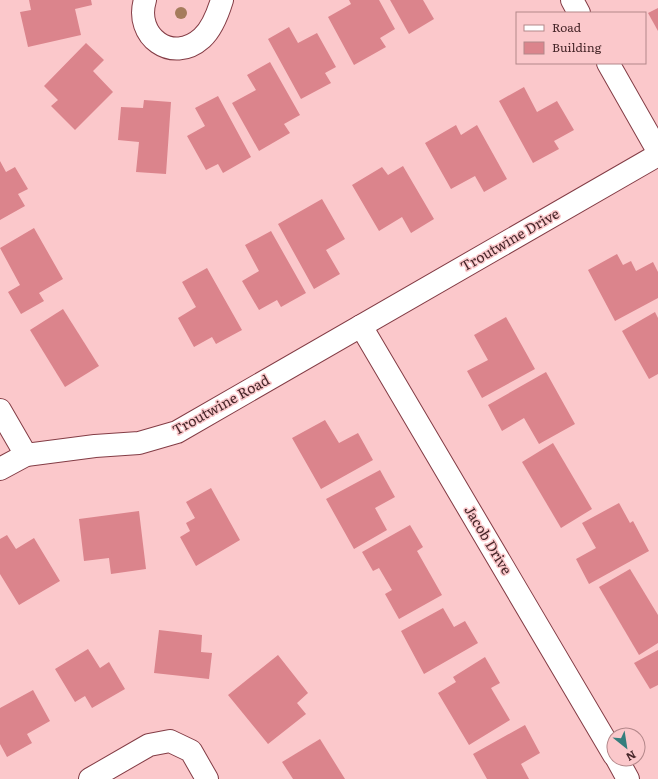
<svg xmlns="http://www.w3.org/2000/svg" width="658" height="779" font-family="Literata,serif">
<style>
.building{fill:#db848c}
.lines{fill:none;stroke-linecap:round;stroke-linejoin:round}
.minor-casing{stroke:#833c45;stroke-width:24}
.minor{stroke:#fff;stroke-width:22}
.tree{fill:#a57c5c}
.labels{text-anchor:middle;stroke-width:3;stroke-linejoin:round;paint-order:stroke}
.street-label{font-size:14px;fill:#462629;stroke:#fbc8cb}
</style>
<rect width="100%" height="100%" fill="#fbc8cb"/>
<g class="building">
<polygon points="29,0 91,0 92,5 75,9 81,35 28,47 20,12 31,10"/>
<polygon points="349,0 379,0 395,29 380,38 386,47 354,65 328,17 351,4"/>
<polygon points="390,0 423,0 434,19 409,34"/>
<polygon points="658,8 658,31 648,13"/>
<polygon points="289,27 298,43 317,33 336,67 325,73 331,83 301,99 268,39"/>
<polygon points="86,43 104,60 93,71 113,92 75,130 51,106 58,100 44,86"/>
<polygon points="270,62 300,115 284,124 290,133 259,151 232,103 256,90 247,75"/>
<polygon points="524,87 537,112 557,101 574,130 554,141 559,149 533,163 499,101"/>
<polygon points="218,96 251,157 223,173 218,164 206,170 187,136 205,126 195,108"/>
<polygon points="144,100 171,102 166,174 136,172 139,142 118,140 121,107 143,108"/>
<polygon points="456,125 461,135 477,125 507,179 484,192 475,176 451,189 425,143"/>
<polygon points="0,161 6,172 15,167 28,189 18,194 25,206 0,220"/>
<polygon points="403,166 434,219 411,233 402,217 379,231 352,185 382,167 388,175"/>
<polygon points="322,199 345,239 326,250 340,274 314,289 278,224"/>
<polygon points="34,228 63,279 39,293 44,301 21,314 8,292 20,285 0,248"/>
<polygon points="271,231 306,293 281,307 277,300 259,310 242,281 259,271 245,245"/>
<polygon points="617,254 623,265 631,261 636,271 653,262 658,272 658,298 615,321 588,270"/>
<polygon points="207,268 242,330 216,344 212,337 194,347 178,318 196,307 182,282"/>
<polygon points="63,309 99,366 65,387 30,330"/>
<polygon points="655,312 658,318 658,374 649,379 622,331"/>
<polygon points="506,317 535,369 482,398 467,371 488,360 474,335"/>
<polygon points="546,372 575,424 539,444 524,418 502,431 488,405"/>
<polygon points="325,420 339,443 358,433 373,460 321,489 292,438"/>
<polygon points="553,443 592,509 561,528 522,462"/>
<polygon points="380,470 395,497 375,508 387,530 354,549 326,499"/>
<polygon points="211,488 240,540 196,566 180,537 190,531 186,523 195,518 186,502"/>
<polygon points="619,503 630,523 633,521 649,551 589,584 576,559 596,548 582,523"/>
<polygon points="139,511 146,569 111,574 109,558 84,561 79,519"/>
<polygon points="410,525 423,547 417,551 442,595 399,619 385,594 392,590 379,568 373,571 362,552"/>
<polygon points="7,535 16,549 34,538 60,581 19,605 0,574 0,539"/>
<polygon points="630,569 658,615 658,643 639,655 599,587"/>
<polygon points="443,608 454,627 465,621 478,643 424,674 401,631"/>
<polygon points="159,630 202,635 201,652 212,653 209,679 154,673"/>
<polygon points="88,649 100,668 109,662 125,689 92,708 85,696 75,702 55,669"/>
<polygon points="658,650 658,685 650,689 634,663"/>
<polygon points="278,655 308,693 297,703 306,714 268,744 228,695"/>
<polygon points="485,657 500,683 491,688 510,720 469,745 438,693 456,682 453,677"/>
<polygon points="33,690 50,721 27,734 32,743 7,757 0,744 0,708"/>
<polygon points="525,725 540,753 521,764 529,779 487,779 473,754"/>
<polygon points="320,739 345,779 293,779 282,762"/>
</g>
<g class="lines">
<defs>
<g id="minor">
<path d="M145,0c-11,36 27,65 57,38 10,-9 16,-25 20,-38"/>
<polyline points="572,0 579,13"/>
<polyline points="608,63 658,151"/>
<polyline points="361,326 614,755"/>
<polyline points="0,410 26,455"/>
<polyline points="0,469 26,455 95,446 139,443 177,432 658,155"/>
<polyline points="617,759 628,779"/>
<polyline points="90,779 149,745 170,741 191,751 207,779"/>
</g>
</defs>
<use href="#minor" class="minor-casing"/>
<use href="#minor" class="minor"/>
</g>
<circle class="tree" cx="181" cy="13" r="6"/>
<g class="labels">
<g class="street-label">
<text transform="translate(510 240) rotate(-30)" y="5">Troutwine Drive</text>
<text transform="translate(221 405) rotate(-29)" y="5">Troutwine Road</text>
<text transform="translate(488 540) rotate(59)" y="5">Jacob Drive</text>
</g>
</g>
<rect x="516" y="12" width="130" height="52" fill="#fbc8cb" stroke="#b3878a"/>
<rect x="524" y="25" width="20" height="6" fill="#ffffff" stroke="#b3878a"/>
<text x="552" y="32" font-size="12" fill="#462629">Road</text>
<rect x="524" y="42" width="20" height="12" fill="#db848c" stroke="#b3878a"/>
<text x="552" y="52" font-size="12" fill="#462629">Building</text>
<g transform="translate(626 747) rotate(150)"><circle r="19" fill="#fbc8cb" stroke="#b3878a"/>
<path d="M0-3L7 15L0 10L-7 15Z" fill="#357e7d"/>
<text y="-6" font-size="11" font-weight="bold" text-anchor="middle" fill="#462629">N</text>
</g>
</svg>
